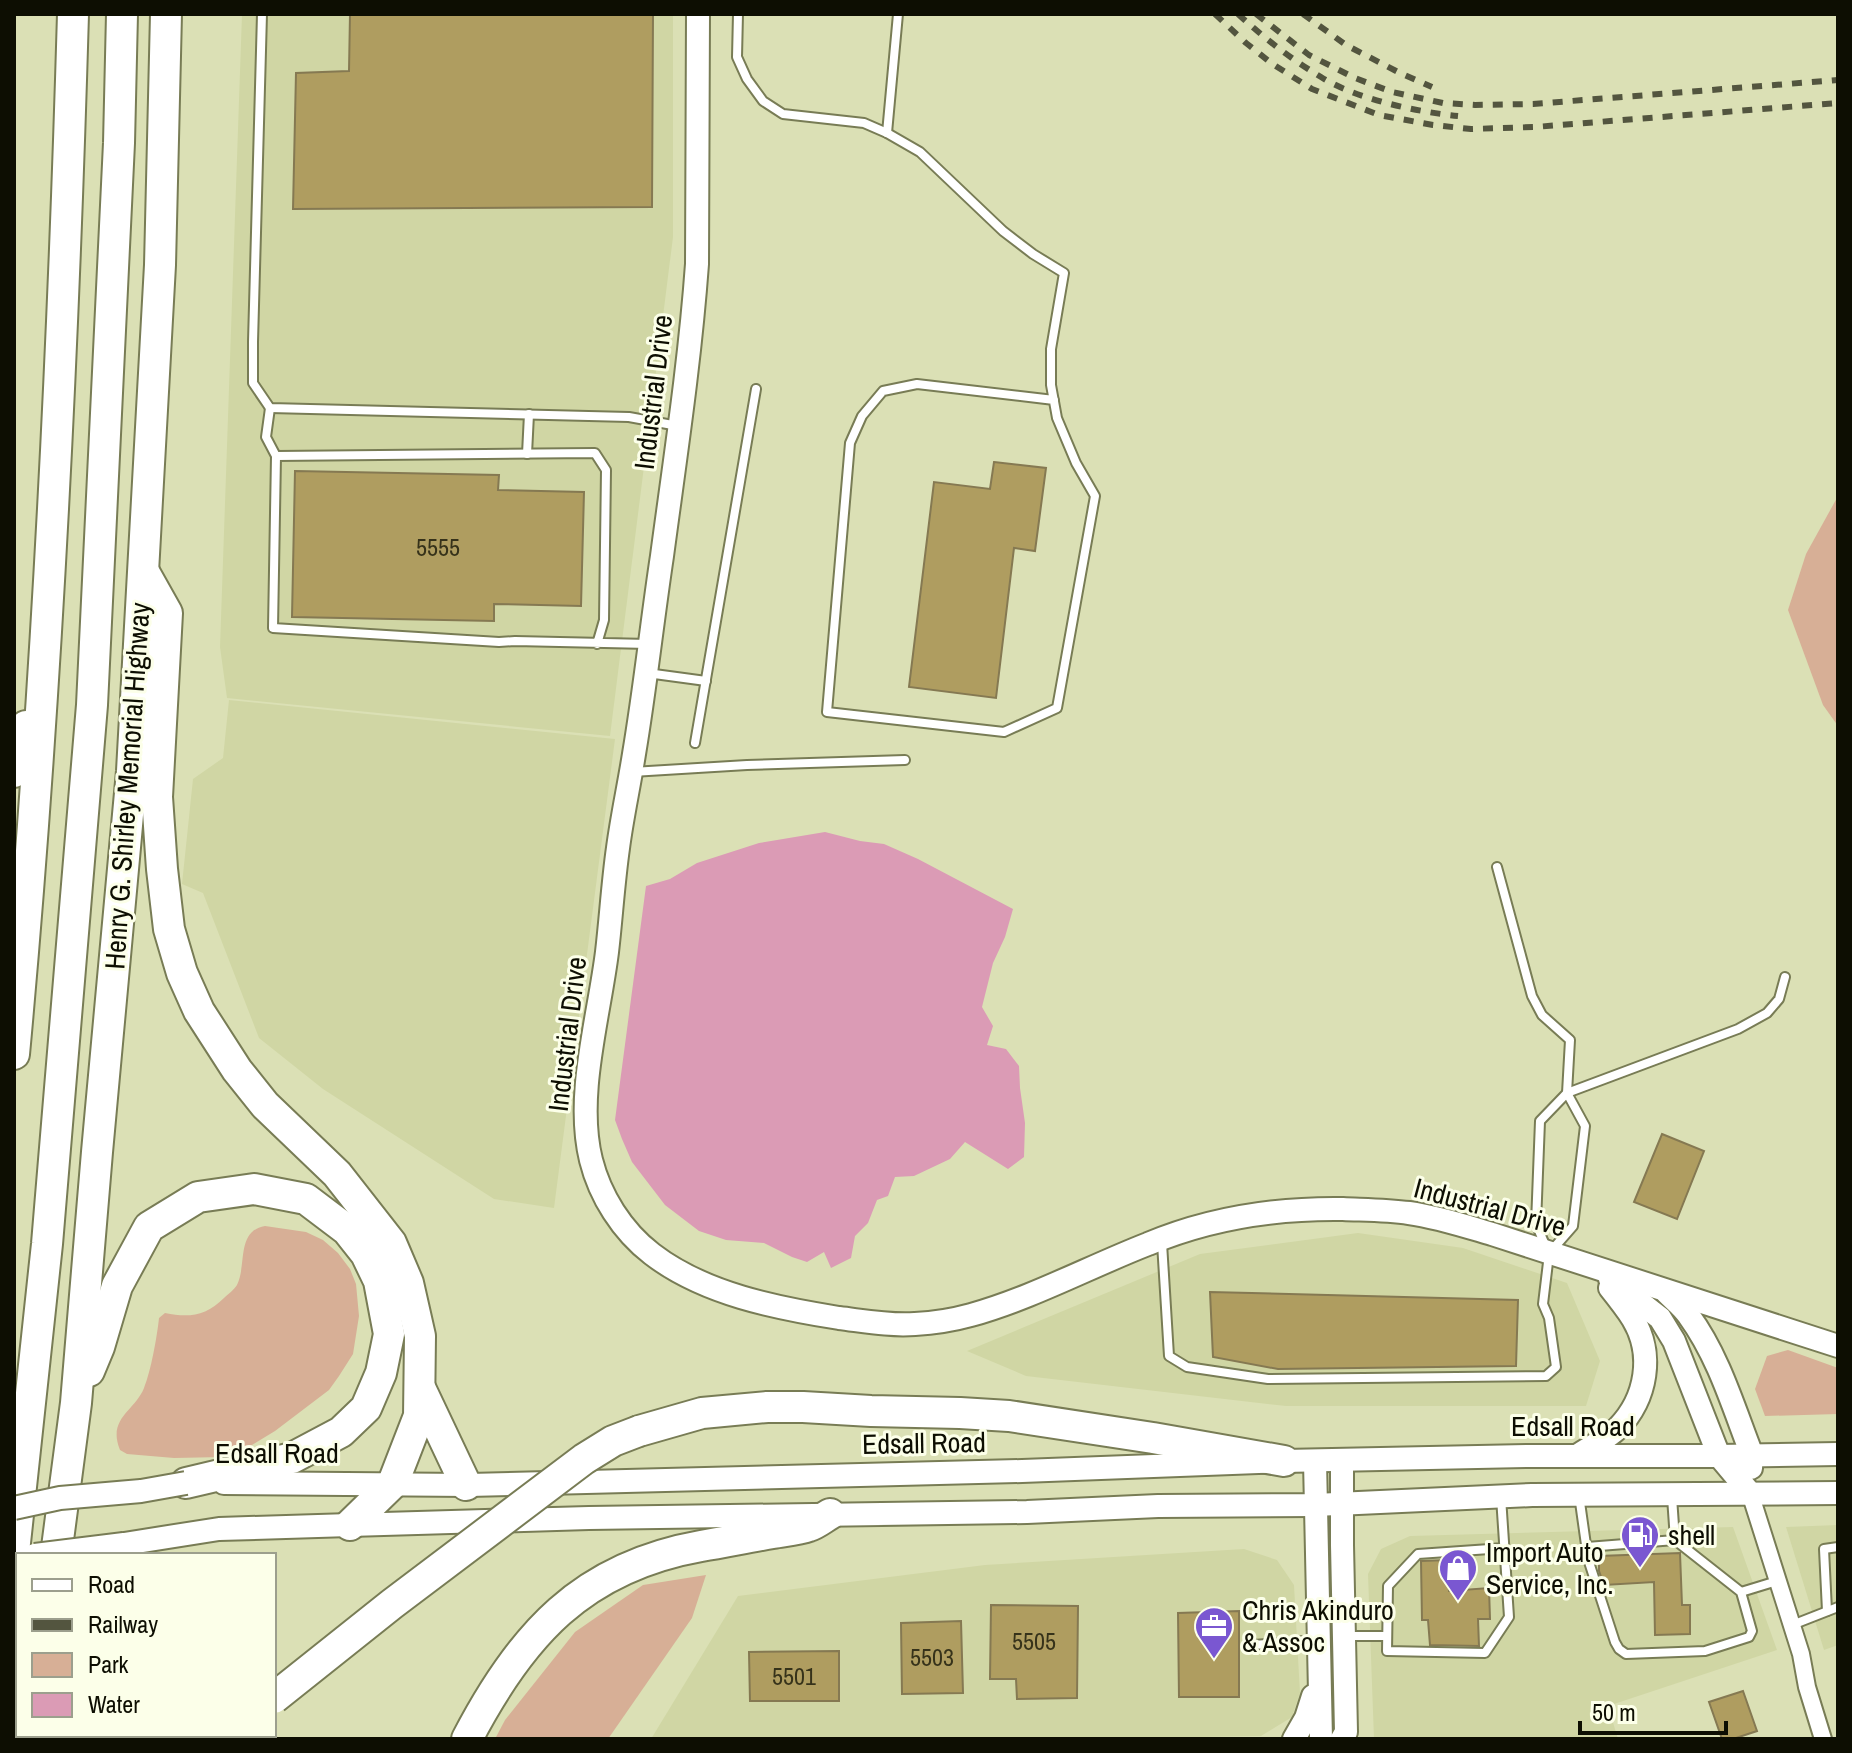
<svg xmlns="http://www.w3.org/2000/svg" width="1852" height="1753" font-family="'Archivo Narrow',sans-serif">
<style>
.built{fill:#d0d6a4}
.green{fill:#d7af96}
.water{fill:#db9bb5}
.building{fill:#af9d60;stroke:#857952;stroke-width:2}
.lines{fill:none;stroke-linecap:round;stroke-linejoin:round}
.lane-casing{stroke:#787c55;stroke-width:12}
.street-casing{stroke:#787c55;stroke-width:20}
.secondary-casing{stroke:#787c55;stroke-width:26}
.highway-casing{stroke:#787c55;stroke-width:34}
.lane{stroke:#fff;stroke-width:8}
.street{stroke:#fff;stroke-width:16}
.secondary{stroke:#fff;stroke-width:22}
.highway{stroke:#fff;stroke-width:30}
.rail{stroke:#53553f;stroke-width:6;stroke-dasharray:10 10;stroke-linecap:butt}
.secondary-bridge-casing{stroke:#787c55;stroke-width:26;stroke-linecap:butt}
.highway-bridge-casing{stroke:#787c55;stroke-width:34;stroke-linecap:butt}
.secondary-bridge{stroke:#fff;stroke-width:22}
.highway-bridge{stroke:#fff;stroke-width:30}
.labels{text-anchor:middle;stroke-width:6;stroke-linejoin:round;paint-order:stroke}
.number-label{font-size:24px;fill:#36321a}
.street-label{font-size:28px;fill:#0d0e02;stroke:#fcffe9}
.poi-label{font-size:28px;fill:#0d0e02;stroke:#fcffe9;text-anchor:start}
</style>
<rect width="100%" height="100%" fill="#dbe0b5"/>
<g class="built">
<polygon points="242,14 673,14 673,237 610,736 227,698 220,647"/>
<polygon points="229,700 615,739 554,1208 494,1199 323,1089 259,1038 203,893 182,884 193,779 223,758"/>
<polygon points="1358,1233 1463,1248 1567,1283 1600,1361 1586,1406 1286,1406 1026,1376 967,1351 1200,1254"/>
<polygon points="1838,1525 1838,1645 1824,1650 1786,1527"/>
<polygon points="1733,1527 1777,1650 1608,1706 1618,1739 1374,1739 1368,1574 1381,1549 1410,1536"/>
<polygon points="1244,1549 1277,1560 1294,1585 1300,1693 1292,1717 1261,1736 1074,1739 651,1739 738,1596 985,1565"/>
</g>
<g class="green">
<polygon points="1838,496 1838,726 1823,705 1788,610 1806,554"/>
<path d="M265,1226l41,6 17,8 15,13 12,16 6,15 3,32 -6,38 -14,22 -10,14 -54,41 -36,22 -16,4 -49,1 -47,-4 -7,-4c-13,-32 15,-39 24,-62 7,-17 13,-51 15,-70l6,-5c24,5 41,3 59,-15 4,-4 10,-8 13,-13 10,-20 -1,-54 28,-59z"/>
<polygon points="1788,1350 1838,1368 1838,1414 1765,1416 1755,1389 1767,1356"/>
<polygon points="706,1575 692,1618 608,1739 495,1739 505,1720 575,1632 643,1585"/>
</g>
<polygon class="water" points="825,832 860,841 884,844 918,859 1013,909 1005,937 993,963 982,1007 993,1026 987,1045 1006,1049 1019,1066 1020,1088 1025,1123 1024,1157 1008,1169 965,1142 950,1159 914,1176 895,1177 888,1196 877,1200 868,1223 855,1236 851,1258 831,1268 824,1252 807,1262 792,1257 764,1243 726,1240 699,1231 665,1205 632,1162 622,1139 615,1120 646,886 670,879 697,863 759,843"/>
<g class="building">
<polygon points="350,14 653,14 652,207 293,209 296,73 349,71"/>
<polygon points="994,462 1046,468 1035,551 1014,548 996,698 909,687 934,482 990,489"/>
<polygon points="295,471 499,475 498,490 584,492 581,606 494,604 494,621 292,617"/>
<polygon points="1662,1134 1704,1151 1677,1219 1634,1202"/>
<polygon points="1210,1292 1518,1300 1516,1366 1278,1369 1213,1357"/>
<polygon points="1680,1553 1682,1605 1690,1605 1690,1634 1655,1635 1654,1582 1604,1585 1599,1571 1599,1556"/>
<polygon points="1448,1560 1449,1591 1489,1588 1490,1619 1478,1619 1479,1646 1430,1645 1428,1620 1422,1620 1421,1561"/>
<polygon points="991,1605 1078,1606 1077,1698 1017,1699 1016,1679 990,1679"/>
<polygon points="1239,1611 1239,1697 1179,1697 1178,1613"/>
<polygon points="961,1621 963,1693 902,1694 901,1623"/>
<polygon points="839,1651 839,1701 750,1701 749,1652"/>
<polygon points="1743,1691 1757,1731 1733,1739 1722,1739 1709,1702"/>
</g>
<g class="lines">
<defs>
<g id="lane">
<polyline points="262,14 253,342 253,383 270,408 629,417 678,426"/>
<polyline points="738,14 737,57 747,79 763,101 783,114 864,123 887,133 920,152 1003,231 1033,254 1064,273 1051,349 1051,385 1057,418 1076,463 1095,496 1057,708 1004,732 827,712 850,443 862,416 883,391 917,384 1054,400"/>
<polyline points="887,133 898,14"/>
<polyline points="270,408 266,437 276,456"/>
<polyline points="527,454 529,414"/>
<polyline points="597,644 604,620 606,470 595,453 276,456 273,628 499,642 515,641 649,644"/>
<polyline points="647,673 706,681"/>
<polyline points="695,743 756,389"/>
<polyline points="632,772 747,765 905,760"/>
<polyline points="1497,867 1532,996 1542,1015 1570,1040 1567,1093 1585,1126 1573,1226 1552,1250"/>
<polyline points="1162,1243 1169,1356 1187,1367 1268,1379 1546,1376 1556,1367 1549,1318 1543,1304 1549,1254 1536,1224 1540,1121 1567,1093 1738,1029 1767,1013 1779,999 1785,977"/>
<polyline points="1579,1495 1588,1559 1615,1642 1619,1649 1626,1654 1705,1651 1749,1637 1752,1631 1741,1592 1675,1540 1587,1547"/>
<polyline points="1501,1497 1509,1617 1485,1653 1387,1651 1388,1586 1418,1554 1504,1548"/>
<polyline points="1672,1497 1675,1540"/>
<polyline points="1741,1592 1777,1581"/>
<polyline points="1827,1611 1824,1549 1838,1547"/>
<polyline points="1792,1625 1838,1607"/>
<polyline points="1344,1636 1387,1636"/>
<polyline points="1254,1645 1317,1640"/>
</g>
<polyline id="street" points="1750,1493 1801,1654 1807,1687 1823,1739"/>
<g id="secondary">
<path d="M698,14l-1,250c-7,97 -22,195 -35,292 -10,66 -17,133 -28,198 -5,32 -12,63 -16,94 -5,35 -7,70 -11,104 -8,65 -32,144 -16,208 9,36 31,71 61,94 52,40 124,54 187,64 25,3 51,8 76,6 19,-1 38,-4 56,-9 61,-17 118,-48 177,-71 62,-26 127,-36 195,-35 22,1 44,1 66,4 29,4 56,13 83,21l346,112"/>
<polyline points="1610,1279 1660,1318 1674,1341 1719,1456 1750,1493"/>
<path d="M1667,1293c7,7 16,14 22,23 30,41 45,93 63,139l-1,13"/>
<path d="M1577,1456c13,-9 30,-17 41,-28 29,-30 36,-74 15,-109 -7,-11 -15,-21 -23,-31"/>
<polyline points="1315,1461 1321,1739"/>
<polyline points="224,1483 469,1485 1022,1471 1284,1461 1530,1456 1719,1456 1838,1454"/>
<polyline points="124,1544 219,1529 350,1525 589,1518 1027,1512 1158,1506 1315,1505 1532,1495 1838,1493"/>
<polyline points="1294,1739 1306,1718 1313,1696"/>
<polyline points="1342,1739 1346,1732 1342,1545 1342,1460"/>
</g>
<g id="highway">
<polyline points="144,572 167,613 157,797 162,869 169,929 182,973 199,1011 237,1070 265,1105 337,1174 391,1243 408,1283 420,1336 419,1416 393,1483 350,1525"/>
<polyline points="14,772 26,726"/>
<path d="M14,1054c32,-345 49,-693 59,-1040"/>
<polyline points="89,1371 99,1347 117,1286 149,1227 198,1197 254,1189 306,1199 347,1230 366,1254 379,1281 389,1334 381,1373 366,1408 341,1432 292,1458 186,1483"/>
<polyline points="421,1390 466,1485"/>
<polyline points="639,1431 702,1413 767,1407 803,1407 871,1411 960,1413 1009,1416 1153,1438 1284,1461"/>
<polyline points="14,1552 47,1244 92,705 119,143 122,14"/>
<polyline points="56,1555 76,1403 97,1152 132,771 160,265 166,14"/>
<polyline points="33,1739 34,1735"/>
<polyline points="221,1739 227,1735"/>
<path d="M467,1739c54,-104 115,-172 234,-193 24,-4 48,-9 72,-13 11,-2 25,-3 36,-7 7,-2 14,-8 21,-12"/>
</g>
</defs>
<use href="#lane" class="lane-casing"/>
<use href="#street" class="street-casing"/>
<use href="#secondary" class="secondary-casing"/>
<use href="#highway" class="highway-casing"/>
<use href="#lane" class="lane"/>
<use href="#street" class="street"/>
<use href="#secondary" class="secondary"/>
<use href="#highway" class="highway"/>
<g class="rail">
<polyline points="1215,14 1246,43 1271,63 1312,89 1379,115 1433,125 1471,129 1535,127 1838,103"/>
<path d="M1238,14c26,24 53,45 83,63 35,22 96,35 137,39"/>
<polyline points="1256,14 1309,55 1355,78 1392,92 1443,103 1475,105 1533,104 1838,80"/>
<polyline points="1303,14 1346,45 1398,72 1432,87"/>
</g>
<defs>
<g id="secondary-bridge">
<polyline points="14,1508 60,1498 141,1491 186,1483"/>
<polyline points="35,1555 124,1544"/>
</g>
<polyline id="highway-bridge" points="274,1698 392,1604 584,1459 613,1441 639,1431"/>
</defs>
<use href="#secondary-bridge" class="secondary-bridge-casing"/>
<use href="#highway-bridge" class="highway-bridge-casing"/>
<use href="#secondary-bridge" class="secondary-bridge"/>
<use href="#highway-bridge" class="highway-bridge"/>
</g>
<defs>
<symbol id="fuel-pin" viewBox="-11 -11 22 30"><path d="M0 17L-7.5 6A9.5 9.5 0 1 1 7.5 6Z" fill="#7a57d1" stroke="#fcffe9"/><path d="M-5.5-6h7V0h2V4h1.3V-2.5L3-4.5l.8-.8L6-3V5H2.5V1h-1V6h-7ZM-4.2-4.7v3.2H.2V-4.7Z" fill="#fff"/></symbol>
<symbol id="shop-pin" viewBox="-11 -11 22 30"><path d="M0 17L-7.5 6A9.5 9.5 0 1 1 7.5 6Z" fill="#7a57d1" stroke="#fcffe9"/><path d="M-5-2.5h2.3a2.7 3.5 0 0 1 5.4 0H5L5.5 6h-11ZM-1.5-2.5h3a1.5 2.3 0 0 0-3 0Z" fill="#fff"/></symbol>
<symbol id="office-pin" viewBox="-11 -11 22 30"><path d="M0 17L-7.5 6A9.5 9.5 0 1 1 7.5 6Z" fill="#7a57d1" stroke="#fcffe9"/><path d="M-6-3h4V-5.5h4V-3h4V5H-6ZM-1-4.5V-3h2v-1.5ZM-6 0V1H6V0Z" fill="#fff"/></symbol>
</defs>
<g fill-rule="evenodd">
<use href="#fuel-pin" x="1618" y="1513" width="44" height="60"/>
<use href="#shop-pin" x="1436" y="1546" width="44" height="60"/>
<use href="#office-pin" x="1192" y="1604" width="44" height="60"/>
</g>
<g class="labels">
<g class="number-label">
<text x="438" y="556">5555</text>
<text x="1034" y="1650">5505</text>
<text x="932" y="1666">5503</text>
<text x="794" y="1685">5501</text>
</g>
<g class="street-label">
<text transform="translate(653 392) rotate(-83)" y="10">Industrial Drive</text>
<text transform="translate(127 786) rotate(-86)" y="10">Henry G. Shirley Memorial Highway</text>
<text transform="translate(567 1034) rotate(-83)" y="10">Industrial Drive</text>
<text transform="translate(1490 1207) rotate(15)" y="10">Industrial Drive</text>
<text x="1573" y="1436">Edsall Road</text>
<text transform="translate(924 1443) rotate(-1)" y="10">Edsall Road</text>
<text x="277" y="1463">Edsall Road</text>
</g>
<g class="poi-label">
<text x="1668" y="1545">shell</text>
<text x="1486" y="1562">Import Auto<tspan x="1486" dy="32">Service, Inc.</tspan></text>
<text x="1242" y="1620">Chris Akinduro<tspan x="1242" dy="32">&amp; Assoc</tspan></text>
</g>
</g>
<rect width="1852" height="1753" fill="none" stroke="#0d0e02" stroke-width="32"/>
<rect x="16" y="1553" width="260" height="184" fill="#fcffe9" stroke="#9c9f8d" stroke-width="2"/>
<rect x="32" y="1579" width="40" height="12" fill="#ffffff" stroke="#9c9f8d" stroke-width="2"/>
<text x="88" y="1593" font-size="24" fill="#0d0e02">Road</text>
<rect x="32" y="1619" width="40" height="12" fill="#53553f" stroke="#9c9f8d" stroke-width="2"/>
<text x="88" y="1633" font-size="24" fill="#0d0e02">Railway</text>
<rect x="32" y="1653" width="40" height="24" fill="#d7af96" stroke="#9c9f8d" stroke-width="2"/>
<text x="88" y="1673" font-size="24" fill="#0d0e02">Park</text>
<rect x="32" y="1693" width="40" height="24" fill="#db9bb5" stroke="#9c9f8d" stroke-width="2"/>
<text x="88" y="1713" font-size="24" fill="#0d0e02">Water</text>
<path d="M1580 1721v12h146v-12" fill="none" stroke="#0d0e02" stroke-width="4"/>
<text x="1592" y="1721" font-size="24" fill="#0d0e02" stroke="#fcffe9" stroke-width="6" paint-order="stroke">50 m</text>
</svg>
